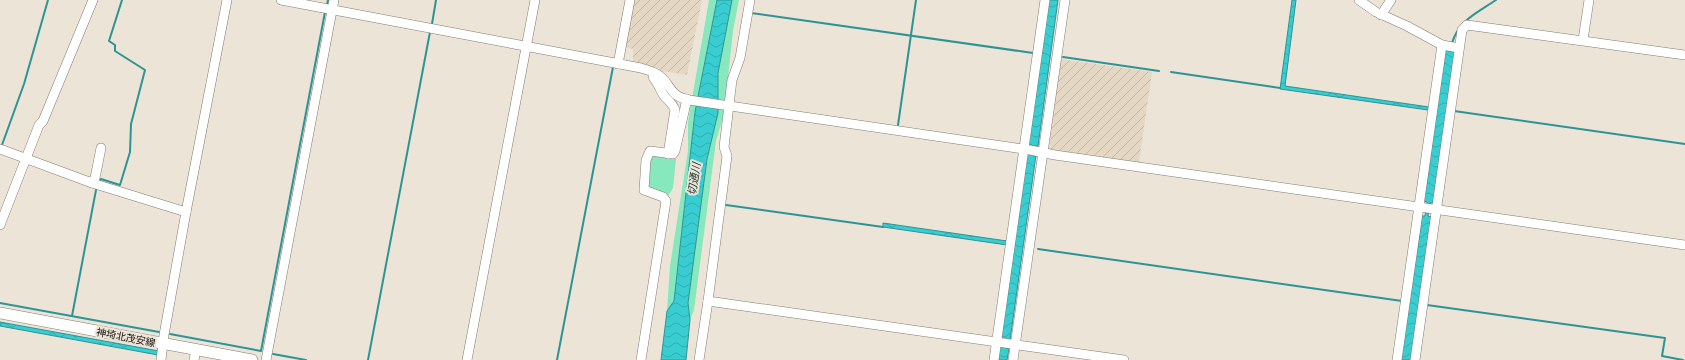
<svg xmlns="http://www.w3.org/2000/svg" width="1685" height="360" font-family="'Crimson Pro','Noto Sans JP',serif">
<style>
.industrial{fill:url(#industrial-furrows)}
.grass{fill:#86e8bc}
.water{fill:url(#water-waves);stroke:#2d9495}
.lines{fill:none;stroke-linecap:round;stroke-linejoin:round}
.stream{stroke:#2d9495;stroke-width:2}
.minor-casing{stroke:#847b70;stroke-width:10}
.major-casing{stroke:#847b70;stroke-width:12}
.minor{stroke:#fff;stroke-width:9}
.major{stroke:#fff;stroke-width:11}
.labels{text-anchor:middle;stroke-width:4;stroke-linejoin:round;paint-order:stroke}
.street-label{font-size:10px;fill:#120f0b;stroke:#ede4d8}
.water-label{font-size:11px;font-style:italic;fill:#183030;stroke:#ede4d8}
</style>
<defs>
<pattern id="industrial-furrows" width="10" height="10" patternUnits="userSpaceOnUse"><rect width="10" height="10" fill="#e4d7c4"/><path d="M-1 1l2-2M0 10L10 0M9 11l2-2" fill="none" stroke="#c3b7a7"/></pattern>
<pattern id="water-waves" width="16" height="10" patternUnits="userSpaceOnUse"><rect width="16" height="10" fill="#38cdd0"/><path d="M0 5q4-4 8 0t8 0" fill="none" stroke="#30afb1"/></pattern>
</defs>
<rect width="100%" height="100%" fill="#ede4d8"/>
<g class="industrial">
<polygon points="634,0 702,0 687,75 663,71 660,69 633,63 633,49 625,47"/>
<polygon points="1061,59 1152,72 1139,162 1049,149"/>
</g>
<g class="grass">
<polygon points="709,0 717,0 695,112 674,302 667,311 670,266 688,151 688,122"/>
<polygon points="732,0 739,0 733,31 724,114 716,141 694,310 690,320 688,303 707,159 718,113 718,73"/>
<polygon points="654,155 676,159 673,188 668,196 647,188 650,160"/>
</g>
<g class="water">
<polygon points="717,0 732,0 718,73 718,113 707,159 688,303 690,320 686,360 661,360 667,311 674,301 695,112"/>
<polygon points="1049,0 1058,0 1038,146 1035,146 1033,154 1036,155 1010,340 1007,340 1006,348 1009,349 1007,360 997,360 999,347 1002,347 1004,339 1001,339 1027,154 1031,145 1028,145"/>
<polygon points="1292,0 1296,0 1285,86 1429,107 1428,110 1280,89"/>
<polygon points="1445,50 1455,52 1433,203 1430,203 1428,216 1431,217 1411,360 1401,360 1422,216 1425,216 1427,202 1424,201"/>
<polygon points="883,223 1007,241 1007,245 883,227"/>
<polygon points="0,322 159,351 158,355 0,326"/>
</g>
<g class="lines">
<g class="stream">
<polyline points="327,5 328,0"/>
<polyline points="751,13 1033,53"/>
<polyline points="432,24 436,0"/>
<path d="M1452,43c7,-23 25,-30 44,-43"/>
<polyline points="1063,57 1159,71"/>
<polyline points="1171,72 1280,88"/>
<polyline points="1454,111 1685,144"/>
<polyline points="898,125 916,0"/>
<polyline points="2,145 24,84 48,0"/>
<polyline points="99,182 101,179 120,185 130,152 131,124 145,70 115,51 115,45 109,41 122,0"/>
<polyline points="726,205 883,227"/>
<polyline points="1038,249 1402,301"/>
<polyline points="0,303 159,332"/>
<polyline points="1427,305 1665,338 1662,356 1683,360"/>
<polyline points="72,316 96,190"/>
<polyline points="170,334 261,351 325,12"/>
<polyline points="273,354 306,360"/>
<polyline points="368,360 430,32"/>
<polyline points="557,360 613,67"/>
</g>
<defs>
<g id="minor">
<path d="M281,0l360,68c6,2 14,4 19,8 13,11 8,19 29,24l341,50 25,5 630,90"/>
<polyline points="1359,0 1376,12 1407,26 1442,45 1459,48"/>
<polyline points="1381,15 1391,0"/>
<polyline points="1583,40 1589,0"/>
<polyline points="618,64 630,0"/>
<path d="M653,77c6,7 7,14 12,20 4,4 8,7 10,13l-7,44"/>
<polyline points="0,149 92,183 186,212"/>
<polyline points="92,183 95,178 101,148"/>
<polyline points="0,225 39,125 43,121 93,0"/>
<polyline points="708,301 1124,360"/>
<polyline points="161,360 164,335 186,212 227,0"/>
<polyline points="194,360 196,350"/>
<polyline points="266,360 334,0"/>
<polyline points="467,360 535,0"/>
<polyline points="641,360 666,201 663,197 644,190 646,160 650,151 673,154 675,151 687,99"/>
<polyline points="699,360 708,301 727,156 724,147 732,80 740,58 750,0"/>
<polyline points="994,360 1045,0"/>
<polyline points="1013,360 1065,0"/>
<polyline points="1397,360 1442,45"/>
<polyline points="1415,360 1462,30 1467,25 1685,55"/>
</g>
<polyline id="major" points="0,313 252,360"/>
</defs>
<use href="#minor" class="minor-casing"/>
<use href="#major" class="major-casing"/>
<use href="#minor" class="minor"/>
<use href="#major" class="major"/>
</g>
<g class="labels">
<g class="street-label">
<text transform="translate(126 337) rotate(11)" y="4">神埼北茂安線</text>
</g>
<g class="water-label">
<text transform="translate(694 179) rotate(-81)" y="4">切通川</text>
</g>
</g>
</svg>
